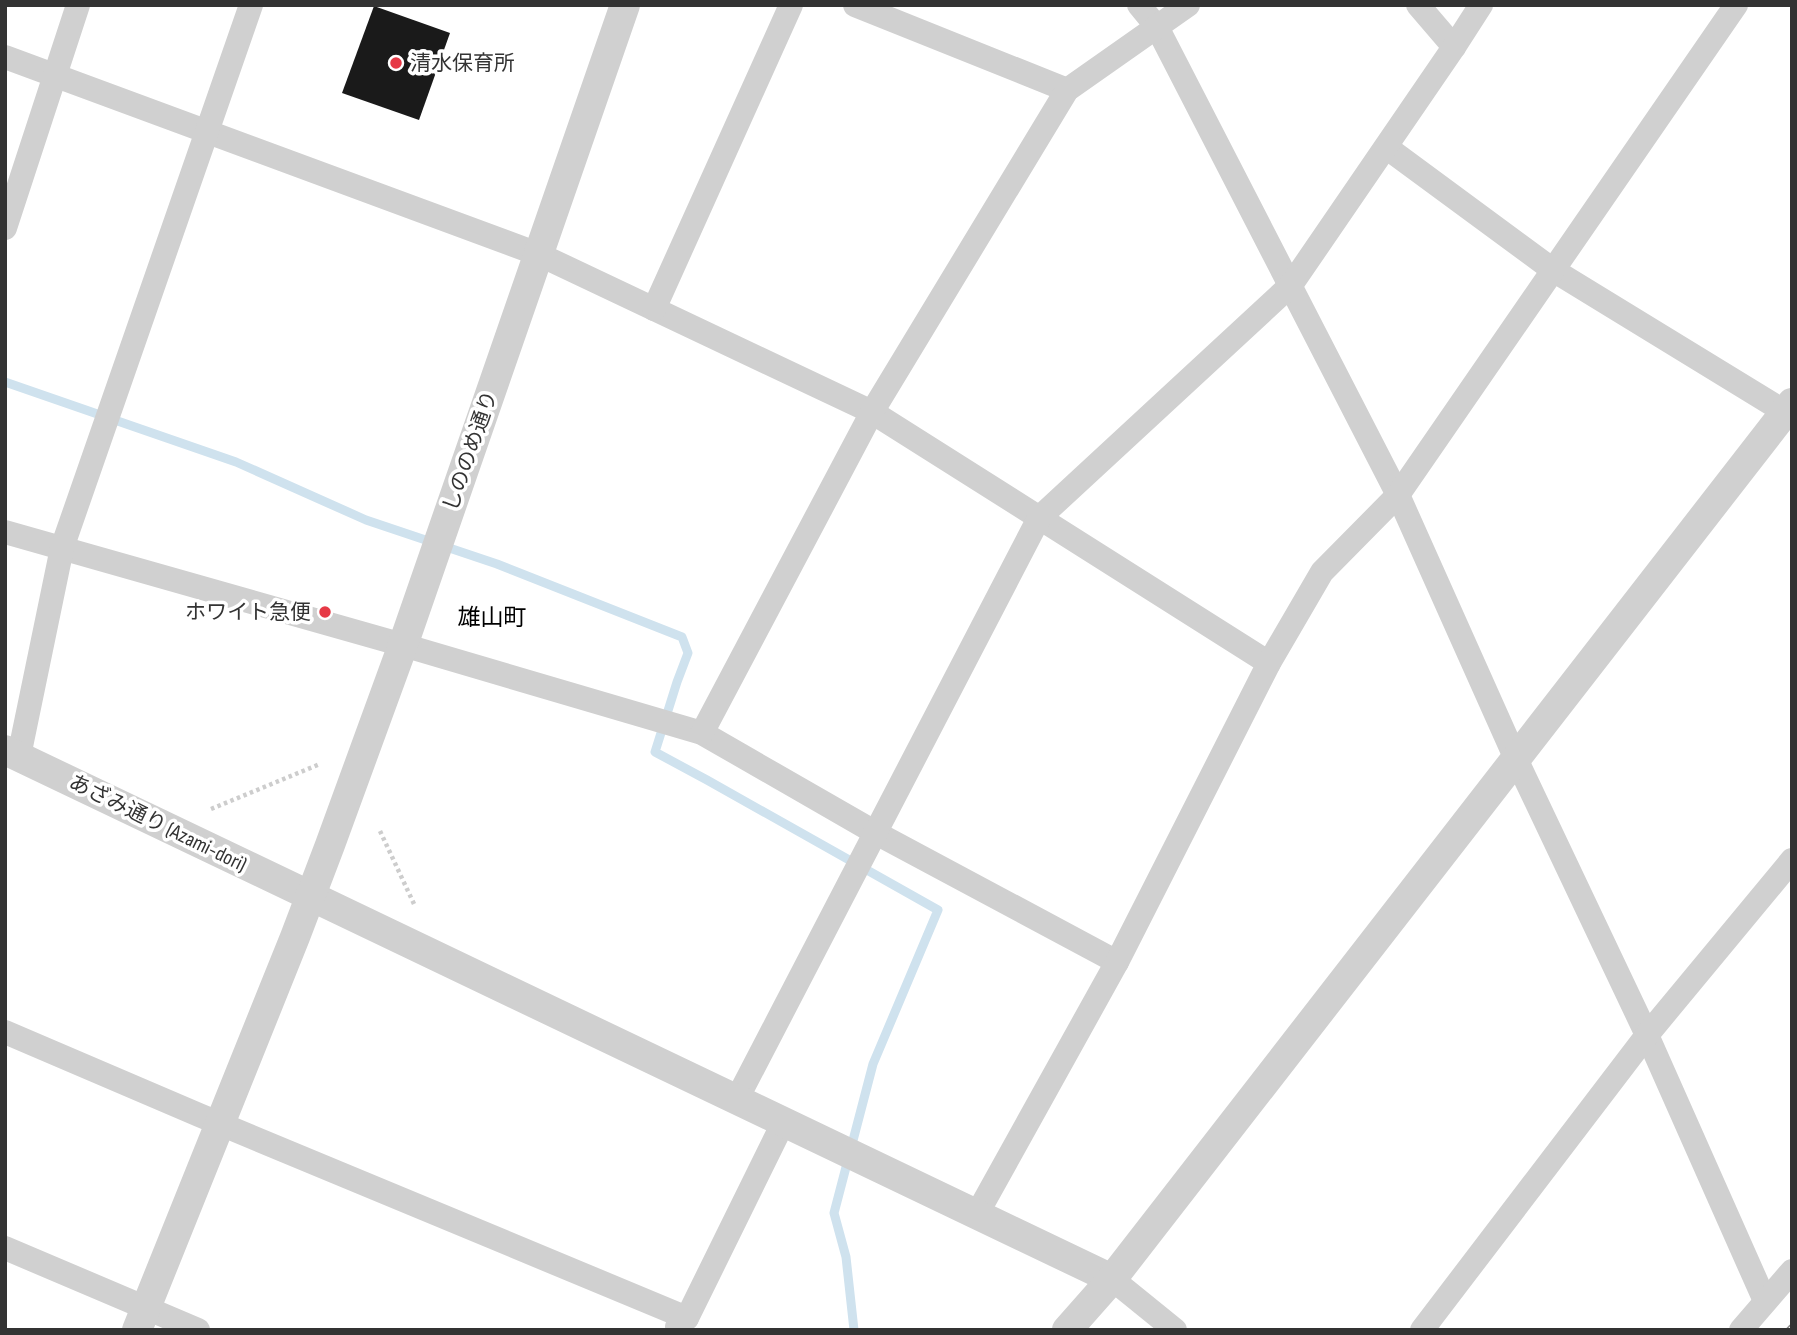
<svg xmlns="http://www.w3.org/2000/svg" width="1797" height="1335" font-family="'Sofia Sans Condensed','Noto Sans JP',sans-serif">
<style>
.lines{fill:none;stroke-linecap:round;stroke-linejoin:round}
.stream{stroke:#cfe2ee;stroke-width:9}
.building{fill:#1a1a1a}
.path{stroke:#cdcdcd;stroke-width:4.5;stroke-dasharray:3.5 3.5;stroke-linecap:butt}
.minor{stroke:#d0d0d0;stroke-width:24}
.tertiary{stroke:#d0d0d0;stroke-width:30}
.rail-casing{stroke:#888;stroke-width:8}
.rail{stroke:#fff;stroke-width:5;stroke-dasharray:16;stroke-linecap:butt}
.poi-dot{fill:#e63946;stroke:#fff;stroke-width:2.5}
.labels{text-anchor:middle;stroke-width:7;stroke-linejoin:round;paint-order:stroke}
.poi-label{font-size:21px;fill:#333;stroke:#fff;text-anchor:start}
.street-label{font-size:21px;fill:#333;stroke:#fff}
.neighbourhood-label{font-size:23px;fill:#000;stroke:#fff}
</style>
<rect width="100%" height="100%" fill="#fff"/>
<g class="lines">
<polyline class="stream" points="5,382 236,462 366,520 497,564 682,637 688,653 677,682 655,752 707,780 938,910 873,1064 834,1213 846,1257 854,1330"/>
</g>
<polygon class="building" points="374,6 450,33 419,120 342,93"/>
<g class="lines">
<g class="path">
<polyline points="211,809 320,764"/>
<polyline points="380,831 414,904"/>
</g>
<g class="minor">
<polyline points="855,5 1067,90"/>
<polyline points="1139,5 1157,27 1398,495 1516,759 1647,1035 1765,1301"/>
<polyline points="1418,5 1454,47"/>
<polyline points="5,57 538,254 872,412 1269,663"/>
<polyline points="1386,147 1553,270 1785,412 1792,418"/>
<polyline points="5,228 78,5"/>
<polyline points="654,309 791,5"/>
<polyline points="5,532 403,645 702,733 876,833 1117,962"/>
<polyline points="702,733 872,412 1067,90 1188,5"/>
<polyline points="19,756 62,548 251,5"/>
<polyline points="5,1032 199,1115 687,1318"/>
<polyline points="737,1099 1039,518 1291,285 1454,47 1481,5"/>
<polyline points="977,1214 1117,962 1269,663 1322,572 1398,495 1736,5"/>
<polyline points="5,1248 198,1330"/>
<polyline points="1112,1279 1175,1330"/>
<polyline points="677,1327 687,1318 784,1121"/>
<polyline points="1422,1330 1647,1035 1792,860"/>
<polyline points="1741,1330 1792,1271"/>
</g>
<g class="tertiary">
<polyline points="5,750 1112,1279"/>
<polyline points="137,1330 295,937 330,845 403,645 625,5"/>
<polyline points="1067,1330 1112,1279 1792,403"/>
</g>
<defs>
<polyline id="rail" points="1790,1330 1792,1328"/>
</defs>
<use href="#rail" class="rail-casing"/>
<use href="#rail" class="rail"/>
</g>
<g class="poi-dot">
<circle cx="396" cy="63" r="7"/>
<circle cx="325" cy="612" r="7"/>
</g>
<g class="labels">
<g class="poi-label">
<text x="410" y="70">清水保育所</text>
<text x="311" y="619" text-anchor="end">ホワイト急便</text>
</g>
<g class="street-label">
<text transform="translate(470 451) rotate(-71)" y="7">しののめ通り</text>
<text transform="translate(158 823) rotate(26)" y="7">あざみ通り (Azami-dori)</text>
</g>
<g class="neighbourhood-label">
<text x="492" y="625">雄山町</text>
</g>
</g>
<rect width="1797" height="1335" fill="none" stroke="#333333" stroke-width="14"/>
</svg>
